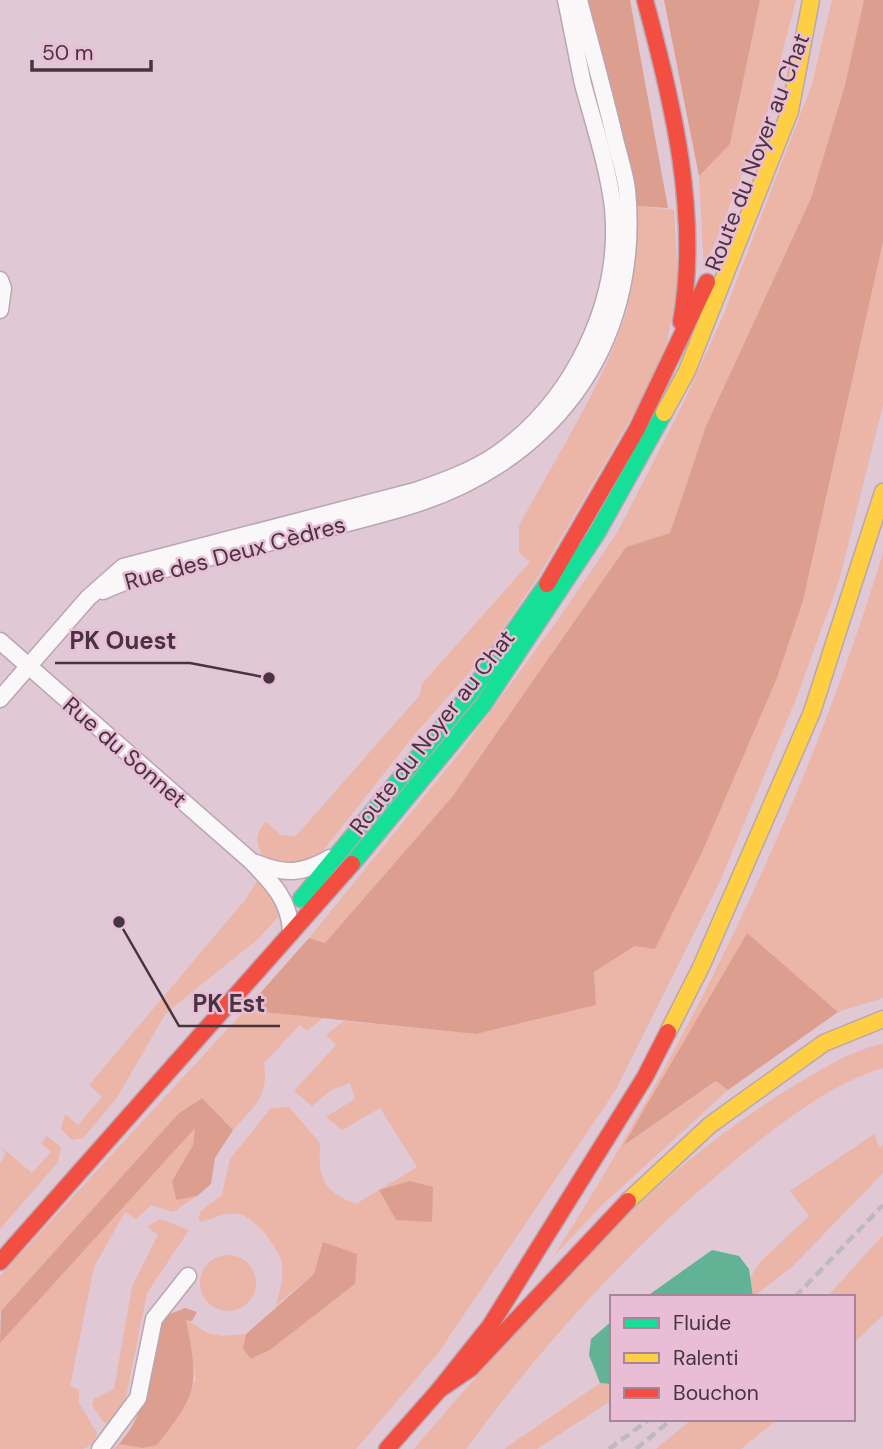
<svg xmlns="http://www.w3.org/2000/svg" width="883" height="1449" font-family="'DM Sans',sans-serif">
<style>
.green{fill:#ebb5a8}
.forest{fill:#dc9f8f}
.water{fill:#62b296}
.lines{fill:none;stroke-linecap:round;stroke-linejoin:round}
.street-casing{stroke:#b9a6b1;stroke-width:19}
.fast-casing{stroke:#b9a6b1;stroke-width:19}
.slow-casing{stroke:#b9a6b1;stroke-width:19}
.jam-casing{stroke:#b9a6b1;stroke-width:19}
.street{stroke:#faf7f9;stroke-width:16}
.fast{stroke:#16e098;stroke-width:16}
.slow{stroke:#ffcf43;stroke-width:16}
.jam{stroke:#f24e42;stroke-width:16}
.rail{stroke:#bfb9bc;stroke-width:4.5;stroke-dasharray:10 5;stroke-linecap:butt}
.labels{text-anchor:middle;stroke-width:5;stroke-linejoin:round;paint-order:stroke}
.street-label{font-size:23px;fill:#46343e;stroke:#eabdd6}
.leader{fill:none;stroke:#46343e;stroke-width:2.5}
.callout-dot{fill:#46343e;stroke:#eabdd6;stroke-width:2.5}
.callout-label{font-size:24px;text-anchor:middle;font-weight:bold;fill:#46343e;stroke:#eabdd6;stroke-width:5;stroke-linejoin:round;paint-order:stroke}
</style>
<rect width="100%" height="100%" fill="#e0c8d5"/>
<g class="green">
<polygon points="760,0 796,0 767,112 704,270 699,175 730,144"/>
<polygon points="832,0 864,0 845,85 811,198 706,426 670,533 626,547 452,797 325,943 309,938 462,750 557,621 617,533 680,410 723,316 812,84"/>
<path d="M637,206l37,4 4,71 -11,62 -19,46 -108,185 -55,81 -69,78 -101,128 -26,4 -26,-9c-8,-15 -8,-22 3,-34l15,13 15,1 124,-141 2,-11 108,-122 -11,-10v-26c35,-66 85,-142 107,-213 10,-34 10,-72 11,-107z"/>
<path d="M883,242v163l-44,176 -43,118 -76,182 -105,210 -177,262 -82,96h-243l6,-5 23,4 54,-68 -10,-61 21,14 15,3 24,-2 -3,15 9,10 18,-9 85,-66 -41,-10 -38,31c4,-15 10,-33 4,-48 -6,-14 -26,-40 -41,-43 -12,-2 -26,4 -37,8l-4,-3 3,-8 21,-16 8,-36 41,-51 18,-1 31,36c-2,35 2,48 36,61l61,-37 -37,-59 -38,22 -16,-13 29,-18 -5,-16 -19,7 -19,16 -18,-15 42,-46 -10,-10 18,-14 132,13 120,-29 -2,-33 41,-26 69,-98 73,-170 26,-77z"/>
<path d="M883,553v445l-45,14 -92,-78 -121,211 92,-64 11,9 -127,116 -47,50c140,-222 252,-452 329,-703z"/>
<polygon points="259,878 283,912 257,940 166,1013 116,1099 83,1138 72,1140 61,1129 65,1114 78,1125 102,1097 89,1085 245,900"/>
<path d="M245,1010l78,8 -16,13 -7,-6 -36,38c5,34 -10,43 -31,67l-31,-32 -24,16 -178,198v-36z"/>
<path d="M883,1044v24c-49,15 -88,45 -128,76 -110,87 -206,192 -289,305h-52c115,-133 230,-274 383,-365 27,-16 55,-34 86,-40z"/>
<polygon points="195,1127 193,1145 172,1181 176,1200 197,1196 173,1212 151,1205 136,1219 125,1212 94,1267 70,1386 79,1390 79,1403 97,1433 93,1444 83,1449 0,1449 0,1343"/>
<polygon points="874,1134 880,1149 883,1144 883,1173 792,1267 753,1297 750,1278 760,1262 809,1216 790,1191"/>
<polygon points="47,1136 61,1147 58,1162 0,1229 0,1163 6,1154 0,1146 32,1173 51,1152 41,1143"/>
<polygon points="160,1219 189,1230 147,1293 124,1407 108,1424 103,1422 92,1405 94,1399 114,1389 132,1287 158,1235 147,1227"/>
<polygon points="883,1235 883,1315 853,1344 853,1297 827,1297"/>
<circle cx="228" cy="1283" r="28"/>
<polygon points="600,1383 612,1384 612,1400 537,1449 504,1449"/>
<polygon points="692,1419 778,1419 741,1449 656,1449"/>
</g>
<g class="forest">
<polygon points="584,0 630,0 668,208 637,206"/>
<polygon points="664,0 760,0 730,144 699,176"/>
<polygon points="864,0 883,0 883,242 803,601 777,678 704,848 655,949 635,946 594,972 596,1005 476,1034 245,1010 309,938 325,943 452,797 626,547 670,533 706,426 811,198 845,85"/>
<polygon points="747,933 838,1012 728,1090 716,1081 623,1146"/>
<polygon points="202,1098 233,1130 215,1158 211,1184 197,1196 176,1200 172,1181 193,1145 195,1128 0,1343 1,1311 178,1114"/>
<polygon points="410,1181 433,1187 432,1222 396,1220 379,1190"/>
<polygon points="323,1242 357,1254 355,1284 270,1350 251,1359 243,1349 246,1334 314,1274"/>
<path d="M185,1308l12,4 -5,9 -6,-1c13,65 13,72 -29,125l-15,3 -23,-4c30,-34 31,-75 38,-119l8,-9z"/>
</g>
<g class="water">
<polygon points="712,1250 739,1256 749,1269 753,1297 646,1297"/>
<polygon points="612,1321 612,1384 600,1383 589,1355 591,1339"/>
</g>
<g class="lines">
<defs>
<g id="street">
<polyline points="0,280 3,288 0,310"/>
<path d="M103,591c37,-17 77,-26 116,-36 60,-15 121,-29 180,-46 150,-41 243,-161 228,-319 -2,-17 -8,-34 -12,-51 -11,-47 -24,-93 -36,-139"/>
<path d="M0,641l251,220c21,22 38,38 40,70"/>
<path d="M0,699l88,-101 35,-31 292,-76c29,-10 57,-20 82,-37 76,-53 125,-153 116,-246 -5,-42 -19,-83 -30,-124 -6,-28 -11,-56 -17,-84"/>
<path d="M256,863c29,12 46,11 74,-5"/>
<polyline points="100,1449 138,1398 154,1319 188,1276"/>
</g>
<g id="fast">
<polyline points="352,864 483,705 597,533 664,413"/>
<polyline points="301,899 472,691 547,584"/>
</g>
<g id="slow">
<polyline points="664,413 687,371 790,111 811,0"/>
<polyline points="668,1032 701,967 812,712 883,492"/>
<polyline points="628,1201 710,1125 824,1043 883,1019"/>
</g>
<g id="jam">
<path d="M645,0c28,103 55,216 36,322"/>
<polyline points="547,584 637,429 707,282"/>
<polyline points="0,1262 352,864"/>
<polyline points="439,1390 490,1326 645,1077 668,1032"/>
<polyline points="387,1449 439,1390 470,1369 628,1201"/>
</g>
</defs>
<use href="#street" class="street-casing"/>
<use href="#fast" class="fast-casing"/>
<use href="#slow" class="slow-casing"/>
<use href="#jam" class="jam-casing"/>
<use href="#street" class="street"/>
<use href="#fast" class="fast"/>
<use href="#slow" class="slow"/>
<use href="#jam" class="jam"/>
<g class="rail">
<polyline points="795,1297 883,1205"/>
<polyline points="609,1449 650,1419"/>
<polyline points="636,1449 672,1419"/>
</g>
</g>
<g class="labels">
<g class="street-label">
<text transform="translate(757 152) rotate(-69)" y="8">Route du Noyer au Chat</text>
<text transform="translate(235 553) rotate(-15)" y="8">Rue des Deux Cèdres</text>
<text transform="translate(432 732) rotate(-52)" y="8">Route du Noyer au Chat</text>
<text transform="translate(125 752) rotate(41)" y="8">Rue du Sonnet</text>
</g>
</g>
<path class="leader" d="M269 678L190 663H55M119 922L179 1026H280"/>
<g class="callout-dot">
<circle cx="269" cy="678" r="7"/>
<circle cx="119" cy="922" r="7"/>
</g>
<g class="callout-label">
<text x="123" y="649">PK Ouest</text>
<text x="229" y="1012">PK Est</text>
</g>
<rect x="610" y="1295" width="245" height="126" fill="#eabdd6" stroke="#a88699" stroke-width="2"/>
<rect x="624" y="1318" width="35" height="10" fill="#16e098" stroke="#a88699" stroke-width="2"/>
<text x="673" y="1330" font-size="21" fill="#46343e">Fluide</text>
<rect x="624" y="1353" width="35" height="10" fill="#ffcf43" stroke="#a88699" stroke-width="2"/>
<text x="673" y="1365" font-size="21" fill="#46343e">Ralenti</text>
<rect x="624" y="1388" width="35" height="10" fill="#f24e42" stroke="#a88699" stroke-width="2"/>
<text x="673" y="1400" font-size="21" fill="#46343e">Bouchon</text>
<path d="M32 60v10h119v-10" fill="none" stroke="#46343e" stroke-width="3.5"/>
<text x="42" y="60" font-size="21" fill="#46343e" stroke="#eabdd6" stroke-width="5" paint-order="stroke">50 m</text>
</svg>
